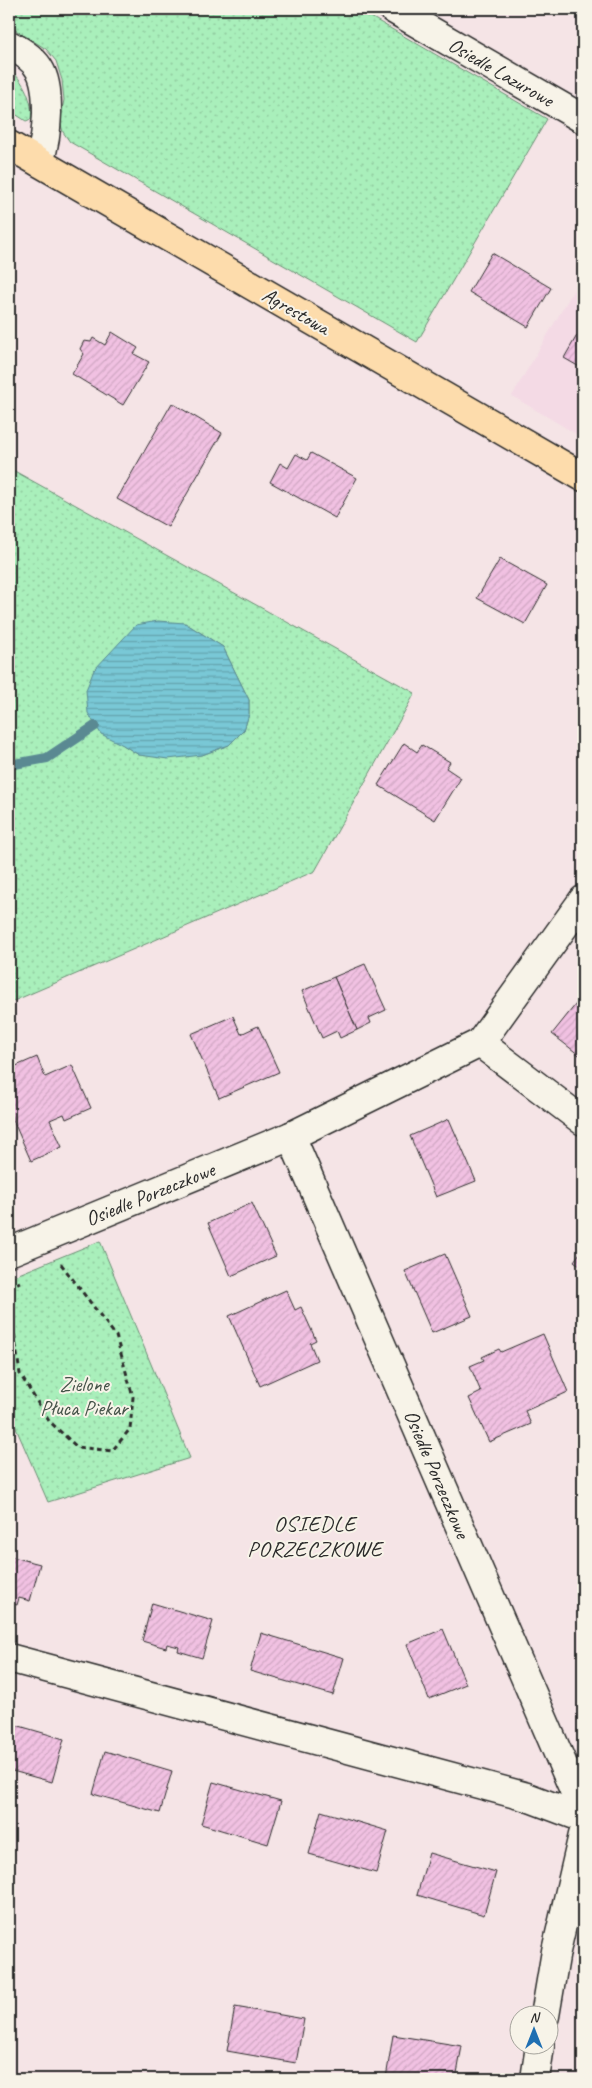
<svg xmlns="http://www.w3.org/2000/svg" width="592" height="2088" font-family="Caveat,sans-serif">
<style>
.built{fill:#f4dae5}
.green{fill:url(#green-dots);stroke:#6a8d73;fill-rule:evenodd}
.water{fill:url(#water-rules);stroke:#5a8992}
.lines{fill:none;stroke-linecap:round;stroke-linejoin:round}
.stream{stroke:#5a8992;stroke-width:10}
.building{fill:url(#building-hatch);stroke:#2b2b2b}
.minor-casing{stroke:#2b2b2b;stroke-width:31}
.major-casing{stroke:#2b2b2b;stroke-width:31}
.path{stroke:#2b2b2b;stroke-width:3;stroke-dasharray:5 4;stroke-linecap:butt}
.minor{stroke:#f7f3e8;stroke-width:28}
.major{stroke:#fddcac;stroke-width:28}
.labels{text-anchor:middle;stroke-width:4;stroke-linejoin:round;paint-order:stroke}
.street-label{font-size:21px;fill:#2b2b2b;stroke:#f7f3e8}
.park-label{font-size:21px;fill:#445248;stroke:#f7f3e8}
.neighbourhood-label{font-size:22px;letter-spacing:1px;fill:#2b2b2b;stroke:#f7f3e8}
</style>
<defs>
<pattern id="green-dots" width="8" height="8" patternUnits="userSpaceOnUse" patternTransform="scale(1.25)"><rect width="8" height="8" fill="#a9efbb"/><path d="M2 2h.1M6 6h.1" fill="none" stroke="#92cda1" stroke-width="1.8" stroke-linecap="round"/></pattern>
<pattern id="water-rules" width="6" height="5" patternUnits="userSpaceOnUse" patternTransform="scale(1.25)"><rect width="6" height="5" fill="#79c8d6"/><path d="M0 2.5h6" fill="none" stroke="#63a3ae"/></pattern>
<pattern id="building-hatch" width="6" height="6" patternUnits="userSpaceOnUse" patternTransform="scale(1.25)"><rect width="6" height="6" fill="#f1c1e2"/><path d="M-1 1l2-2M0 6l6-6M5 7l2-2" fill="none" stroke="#cfa6c2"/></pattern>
</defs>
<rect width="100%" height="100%" fill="#f5e4e6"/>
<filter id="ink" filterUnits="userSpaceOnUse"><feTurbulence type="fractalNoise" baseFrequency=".02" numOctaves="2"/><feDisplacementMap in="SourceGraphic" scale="10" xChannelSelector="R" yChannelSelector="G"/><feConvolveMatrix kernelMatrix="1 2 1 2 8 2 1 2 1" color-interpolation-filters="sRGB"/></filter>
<g filter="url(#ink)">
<polygon class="built" points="583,274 583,438 512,396"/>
<g class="green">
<polygon points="9,9 357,9 547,119 417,342 70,142 63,132 60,121 64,100 62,80 56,61 46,49 9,26"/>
<path d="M9,69c14,10 25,33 22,50l-5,2 -17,-11z"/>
<path d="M9,468l406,225 -100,178 -306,132zM185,623l38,24 26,53v14l-5,16 -15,15 -27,10h-63l-16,-10z"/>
<polygon points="100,1241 190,1458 48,1502 9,1412 9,1278"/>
</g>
<polygon class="water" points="158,621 185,623 223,647 249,700 249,714 244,730 229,745 202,755 168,759 139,755 123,745 101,734 88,713 86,690 94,670 136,625"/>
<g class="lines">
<polyline class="stream" points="9,765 47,758 95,726"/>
</g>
<g class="building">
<polygon points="492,253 551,288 528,327 469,292"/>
<polygon points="583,325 583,369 564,358"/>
<polygon points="112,332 138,348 134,354 149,362 123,405 72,374 84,354 80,349 84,341 91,342 93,338 105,345"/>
<polygon points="172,403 222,433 168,527 117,499"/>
<polygon points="311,453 357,478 335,518 270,482 280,463 288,468 296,454 307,460"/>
<polygon points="500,559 547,585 525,624 477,598"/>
<polygon points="404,743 417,752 422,745 450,762 446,768 461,778 435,820 378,785"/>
<polygon points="365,964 386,1010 369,1018 371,1023 357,1030 334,977"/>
<polygon points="334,977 357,1030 340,1038 337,1031 322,1038 302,991"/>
<polygon points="576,1004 583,1010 583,1058 552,1034"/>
<polygon points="233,1016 241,1034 258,1026 279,1072 219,1098 191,1034"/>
<polygon points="37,1057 45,1077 72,1065 91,1108 66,1119 64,1114 50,1120 62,1147 31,1161 9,1111 9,1069"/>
<polygon points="449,1119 476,1181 436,1197 410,1136"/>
<polygon points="252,1203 276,1256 231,1276 208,1223"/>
<polygon points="583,1249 583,1268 574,1261"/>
<polygon points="445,1254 472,1316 432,1333 405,1271"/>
<polygon points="286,1290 295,1310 301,1307 316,1340 310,1343 317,1360 260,1386 229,1316"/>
<polygon points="543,1334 568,1392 525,1411 531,1424 489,1442 469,1398 481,1392 470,1366 484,1360 482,1357 499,1349 501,1352"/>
<polygon points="9,1556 40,1564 30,1601 19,1598 17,1605 9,1603"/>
<polygon points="152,1603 213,1621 202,1658 178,1651 179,1647 167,1644 166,1648 142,1641"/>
<polygon points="443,1629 466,1684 429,1699 407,1644"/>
<polygon points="261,1633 344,1658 333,1695 250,1671"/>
<polygon points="9,1723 64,1739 52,1782 9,1770"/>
<polygon points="105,1751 172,1771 160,1813 93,1794"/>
<polygon points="213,1782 281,1801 268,1844 201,1824"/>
<polygon points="321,1811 388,1831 376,1873 309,1854"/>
<polygon points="429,1853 496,1872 484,1915 417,1895"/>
<polygon points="235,2007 304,2019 296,2063 227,2051"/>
<polygon points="393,2035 462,2046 456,2079 386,2078"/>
</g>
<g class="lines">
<defs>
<g id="minor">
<polyline points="393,9 583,119"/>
<path d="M9,45c34,16 38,32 38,68 -1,19 -2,31 -8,49"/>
<polyline points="480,1043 583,1121"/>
<polyline points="291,1136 583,1811"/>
<polyline points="9,1252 291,1136 480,1043 583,900"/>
<polyline points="9,1658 527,1797 583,1818"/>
<polyline points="545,2016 556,1951 583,1835"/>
<polyline points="535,2079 540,2046"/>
</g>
<polyline id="major" points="9,145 583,477"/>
</defs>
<use href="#minor" class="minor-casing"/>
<use href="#major" class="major-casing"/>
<g class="path">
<polyline points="9,1287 20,1282"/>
<polyline points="9,1299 20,1374 49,1421 77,1447 112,1451 130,1429 133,1397 116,1336 61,1264 60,1265"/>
</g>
<use href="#minor" class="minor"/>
<use href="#major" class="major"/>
</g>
</g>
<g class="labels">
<g class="street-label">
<text transform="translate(501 72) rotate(30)" y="7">Osiedle Lazurowe</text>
<text transform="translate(296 311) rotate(30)" y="7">Agrestowa</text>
<text transform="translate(150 1194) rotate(-22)" y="7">Osiedle Porzeczkowe</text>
<text transform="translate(437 1474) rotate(67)" y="7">Osiedle Porzeczkowe</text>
</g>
<g class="park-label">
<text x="84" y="1391">Zielone<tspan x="84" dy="24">Płuca Piekar</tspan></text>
</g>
<g class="neighbourhood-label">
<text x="315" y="1531">OSIEDLE<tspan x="315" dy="25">PORZECZKOWE</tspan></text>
</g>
</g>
<rect width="592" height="2088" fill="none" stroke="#f7f3e8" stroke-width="30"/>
<rect x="15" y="15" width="562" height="2058" fill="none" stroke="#2b2b2b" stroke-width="2" filter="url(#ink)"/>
<g transform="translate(534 2030)"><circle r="24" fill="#f7f3e8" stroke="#a5a39c"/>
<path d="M0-4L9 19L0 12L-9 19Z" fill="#1f6fb2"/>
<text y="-8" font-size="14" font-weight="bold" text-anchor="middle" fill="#2b2b2b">N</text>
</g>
</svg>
